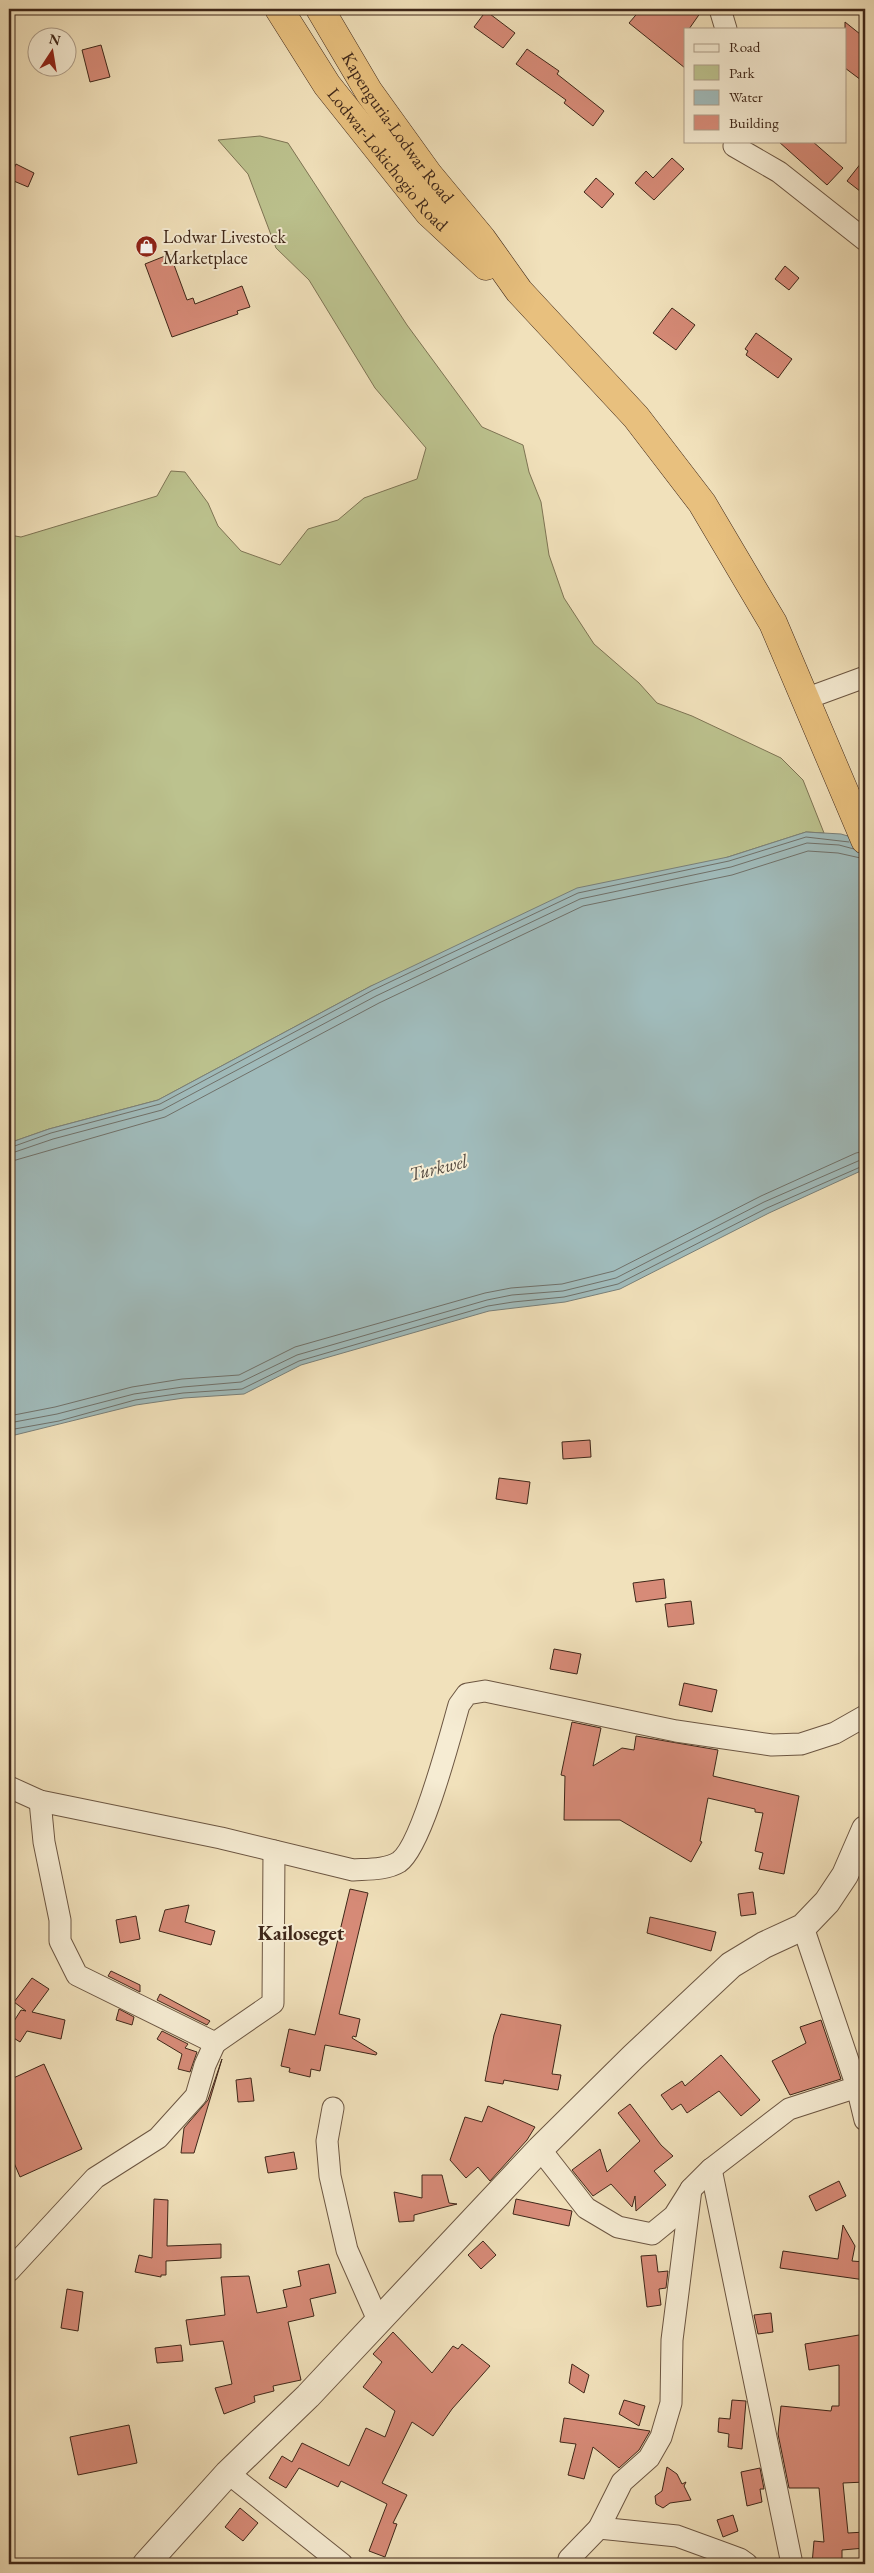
<svg xmlns="http://www.w3.org/2000/svg" width="874" height="2573" font-family="'EB Garamond',serif">
<style>
.green{fill:#bcc28e;stroke:#7e7454}
.water{fill:#a0bbbb;stroke:#79807a}
.lines{fill:none;stroke-linecap:round;stroke-linejoin:round}
.shore{stroke:#70716a;stroke-width:1}
.building{fill:#d78b78;stroke:#3f2719}
.minor-casing{stroke:#6c5642;stroke-width:23}
.tertiary-casing{stroke:#6c5642;stroke-width:28}
.trunk-casing{stroke:#3f2719;stroke-width:29}
.minor{stroke:#f6ecd3;stroke-width:21}
.tertiary{stroke:#f6ecd3;stroke-width:26}
.trunk{stroke:#e8c07e;stroke-width:28}
.labels{text-anchor:middle;stroke-width:4;stroke-linejoin:round;paint-order:stroke}
.street-label{font-size:18px;fill:#3f2719;stroke:#f6ecd3}
.poi-label{font-size:18px;fill:#3f2719;stroke:#f6ecd3;text-anchor:start}
.water-label{font-size:19px;font-style:italic;fill:#574c42;stroke:#f6ecd3}
.quarter-label{font-size:20px;font-weight:bold;fill:#3f2719;stroke:#f6ecd3}
</style>
<rect width="100%" height="100%" fill="#f1e1bb"/>
<filter id="stains"><feTurbulence type="fractalNoise" baseFrequency=".004" numOctaves="4"/><feColorMatrix values="0 0 0 0 .2 0 0 0 0 .09 0 0 0 0 .02 0 0 0 .5 -.17"/></filter>
<radialGradient id="worn" r=".72"><stop offset=".6" stop-color="#630" stop-opacity="0"/><stop offset="1" stop-color="#630" stop-opacity=".3"/></radialGradient>
<polygon class="green" points="260,136 288,143 407,325 482,427 523,445 529,472 541,502 549,555 564,598 594,644 639,683 657,703 692,716 781,758 803,780 824,833 806,832 728,857 371,986 158,1100 49,1129 9,1143 9,535 21,537 157,496 171,471 185,472 208,503 218,526 241,551 280,565 308,529 338,520 364,498 417,479 426,448 375,388 309,280 276,248 248,174 218,140"/>
<polygon class="water" points="806,832 841,834 865,841 865,1169 769,1213 620,1289 565,1302 489,1311 301,1365 244,1394 184,1398 136,1405 15,1435 9,1435 9,1143 49,1129 158,1100 371,986 577,888 728,857"/>
<g class="lines">
<g class="shore">
<polyline points="9,1148 51,1133 160,1104 373,990 578,893 729,861 806,837 849,842"/>
<polyline points="9,1154 53,1139 162,1110 376,996 580,899 731,867 807,843 839,845 854,849"/>
<polyline points="9,1162 165,1117 379,1003 583,906 732,875 808,851 838,853 865,859"/>
<polyline points="9,1416 55,1407 132,1387 182,1379 239,1375 295,1347 485,1293 511,1288 562,1284 614,1271 761,1196 856,1153 865,1151"/>
<polyline points="9,1423 57,1414 134,1394 183,1387 241,1382 297,1355 487,1300 512,1295 563,1291 616,1278 764,1202 865,1158"/>
<polyline points="9,1430 59,1421 135,1400 183,1393 242,1389 299,1361 488,1306 513,1302 564,1297 618,1284 767,1208 865,1165"/>
</g>
</g>
<g class="building">
<polygon points="641,9 703,9 689,29 685,29 685,68 629,23"/>
<polygon points="486,11 515,33 503,48 474,27"/>
<polygon points="845,22 865,38 865,83 845,68"/>
<polygon points="101,45 110,77 90,82 82,50"/>
<polygon points="527,49 559,71 557,74 604,111 593,126 564,103 566,100 516,64"/>
<polygon points="778,141 812,141 843,168 827,185"/>
<polygon points="672,158 684,169 654,200 635,183 646,171 653,178"/>
<polygon points="865,158 865,195 847,181"/>
<polygon points="16,164 34,173 28,187 9,179"/>
<polygon points="596,178 614,194 602,208 584,192"/>
<polygon points="170,254 187,300 193,298 195,304 242,286 250,307 237,311 238,314 172,337 145,264"/>
<polygon points="785,266 799,278 789,290 775,279"/>
<polygon points="672,308 695,325 676,350 653,333"/>
<polygon points="756,333 792,359 778,378 746,355 748,351 745,349"/>
<polygon points="590,1440 591,1457 563,1459 562,1442"/>
<polygon points="499,1478 530,1482 527,1504 496,1499"/>
<polygon points="664,1579 666,1598 636,1602 633,1583"/>
<polygon points="691,1601 694,1624 668,1627 665,1604"/>
<polygon points="554,1649 581,1654 577,1674 550,1669"/>
<polygon points="684,1683 717,1690 712,1712 679,1705"/>
<polygon points="572,1722 601,1728 593,1766 622,1748 634,1750 636,1736 718,1750 713,1776 799,1796 784,1874 759,1869 763,1853 755,1851 763,1813 755,1812 755,1809 708,1798 700,1841 702,1842 691,1862 620,1820 564,1820 565,1776 561,1775"/>
<polygon points="350,1889 368,1893 339,2014 360,2019 356,2037 353,2036 352,2038 377,2053 376,2055 325,2045 320,2071 311,2069 310,2077 289,2072 290,2068 281,2066 289,2029 315,2035"/>
<polygon points="753,1892 756,1914 741,1916 738,1894"/>
<polygon points="189,1905 185,1922 215,1931 211,1945 159,1931 165,1910"/>
<polygon points="136,1916 140,1939 120,1943 116,1920"/>
<polygon points="650,1917 716,1932 711,1951 647,1933"/>
<polygon points="111,1971 140,1985 140,1992 108,1976"/>
<polygon points="32,1978 49,1989 32,2012 65,2020 61,2039 27,2031 20,2042 9,2035 9,2029 21,2010 26,2011 14,2002"/>
<polygon points="160,1994 210,2021 207,2025 157,2000"/>
<polygon points="119,2009 134,2017 132,2025 116,2020"/>
<polygon points="501,2014 561,2025 552,2074 561,2075 558,2090 504,2080 503,2084 485,2081 494,2035"/>
<polygon points="821,2020 841,2079 790,2095 772,2061 806,2043 800,2027"/>
<polygon points="162,2031 188,2044 185,2048 197,2052 190,2072 178,2069 182,2054 157,2039"/>
<polygon points="721,2055 760,2100 741,2116 719,2091 687,2113 681,2104 672,2110 661,2095 682,2081 685,2086"/>
<polygon points="222,2059 194,2153 181,2153 184,2128 208,2100"/>
<polygon points="44,2064 82,2149 20,2177 9,2151 9,2080"/>
<polygon points="251,2078 254,2101 238,2102 236,2080"/>
<polygon points="630,2104 661,2145 673,2156 654,2171 666,2185 636,2211 635,2196 632,2207 611,2184 593,2196 572,2170 600,2149 607,2172 640,2141 618,2113"/>
<polygon points="488,2106 535,2127 527,2140 490,2181 478,2167 466,2178 450,2160 465,2117 482,2122"/>
<polygon points="294,2152 297,2169 268,2173 265,2157"/>
<polygon points="422,2175 442,2175 449,2203 457,2204 414,2215 414,2221 399,2222 394,2192 422,2198"/>
<polygon points="839,2181 846,2196 816,2211 809,2196"/>
<polygon points="154,2199 168,2200 167,2246 221,2244 221,2258 166,2261 166,2275 161,2275 161,2277 135,2272 139,2255 152,2258"/>
<polygon points="516,2199 572,2211 569,2226 513,2214"/>
<polygon points="843,2225 855,2246 852,2261 865,2262 865,2280 780,2268 783,2251 838,2259"/>
<polygon points="483,2241 496,2255 481,2269 468,2255"/>
<polygon points="656,2255 658,2272 668,2271 666,2288 659,2289 661,2305 647,2307 641,2256"/>
<polygon points="329,2264 336,2293 310,2299 314,2316 288,2322 301,2380 273,2386 274,2391 254,2396 255,2402 224,2414 215,2388 232,2384 223,2341 190,2345 186,2320 225,2315 221,2277 249,2276 257,2313 287,2307 283,2290 301,2286 298,2271"/>
<polygon points="67,2289 83,2292 78,2331 61,2328"/>
<polygon points="771,2313 773,2332 758,2334 754,2315"/>
<polygon points="393,2332 432,2373 453,2346 458,2349 462,2344 490,2366 452,2409 433,2436 412,2422 382,2483 407,2495 393,2523 397,2524 385,2557 369,2551 387,2504 341,2481 338,2487 299,2468 286,2488 269,2478 282,2456 292,2462 302,2443 349,2466 366,2428 385,2437 395,2411 363,2387 382,2362 373,2354"/>
<polygon points="865,2334 865,2482 843,2483 848,2533 865,2532 865,2548 842,2550 842,2564 812,2564 814,2541 824,2542 819,2488 789,2488 778,2434 781,2406 831,2411 832,2406 839,2406 839,2365 809,2370 805,2344"/>
<polygon points="181,2345 183,2361 157,2363 155,2348"/>
<polygon points="572,2364 589,2375 584,2393 569,2383"/>
<polygon points="624,2400 645,2406 639,2426 619,2414"/>
<polygon points="732,2400 746,2401 742,2449 728,2447 729,2434 718,2432 719,2418 730,2419"/>
<polygon points="564,2418 631,2428 650,2431 639,2450 619,2468 593,2447 584,2479 568,2475 576,2444 560,2442"/>
<polygon points="129,2425 137,2463 78,2475 70,2437"/>
<polygon points="667,2467 677,2474 682,2484 686,2482 684,2486 691,2500 670,2503 663,2508 656,2504 655,2496 662,2491"/>
<polygon points="760,2468 764,2489 760,2489 762,2502 747,2506 741,2472"/>
<polygon points="240,2508 258,2523 243,2541 225,2527"/>
<polygon points="733,2515 738,2531 723,2537 717,2520"/>
</g>
<g class="lines">
<defs>
<g id="minor">
<polyline points="720,9 726,29"/>
<polyline points="736,141 734,146 779,172 865,240"/>
<polyline points="805,699 865,677"/>
<path d="M9,1787l31,14 181,37 132,32c14,-1 33,0 46,-8 23,-16 51,-126 60,-157l8,-11 18,-3 191,40 96,14 29,-1 34,-11 30,-17"/>
<polyline points="40,1801 44,1842 60,1920 60,1941 77,1975 215,2043 273,2003 274,1851"/>
<polyline points="803,1927 857,2087 865,2120"/>
<polyline points="333,2108 327,2141 330,2176 347,2250 378,2320"/>
<polyline points="540,2149 586,2208 618,2227 652,2234 674,2216 691,2189 711,2169 789,2109 857,2087"/>
<polyline points="711,2169 792,2564"/>
<polyline points="9,2271 95,2178 158,2138 196,2096 205,2065 215,2043"/>
<polyline points="228,2473 342,2564"/>
<polyline points="599,2528 677,2536 740,2559 747,2564"/>
<polyline points="568,2564 569,2559 599,2528 622,2482 649,2458 661,2437 671,2403 672,2340 691,2189"/>
</g>
<polyline id="tertiary" points="146,2564 228,2473 308,2396 540,2149 633,2057 731,1965 764,1945 803,1927 827,1902 845,1875 865,1829"/>
<g id="trunk">
<path id="s1" d="M279,9l48,76 102,128 57,53"/>
<path id="s2" d="M320,9l49,83 59,82 54,65 37,52 117,126 66,86 71,120 92,217"/>
</g>
</defs>
<use href="#minor" class="minor-casing"/>
<use href="#tertiary" class="tertiary-casing"/>
<use href="#trunk" class="trunk-casing"/>
<use href="#minor" class="minor"/>
<use href="#tertiary" class="tertiary"/>
<use href="#trunk" class="trunk"/>
</g>
<defs>
<symbol id="shop-disc" viewBox="-11 -11 22 22"><circle r="9.5" fill="#8f2418" stroke="#f6ecd3"/><path d="M-5-2.5h2.3a2.7 3.5 0 0 1 5.4 0H5L5.5 6h-11ZM-1.5-2.5h3a1.5 2.3 0 0 0-3 0Z" fill="#fff"/></symbol>
</defs>
<g fill-rule="evenodd">
<use href="#shop-disc" x="134" y="234" width="25" height="25"/>
</g>
<g class="labels">
<g class="street-label">
<text dy="6" stroke="none"><textPath href="#s2" startOffset="142">Kapenguria-Lodwar Road</textPath></text>
<text dy="6" stroke="none"><textPath href="#s1" startOffset="186">Lodwar-Lokichogio Road</textPath></text>
</g>
<g class="poi-label">
<text x="163" y="243">Lodwar Livestock<tspan x="163" dy="21">Marketplace</tspan></text>
</g>
<g class="water-label">
<text transform="translate(438 1167) rotate(-14)" y="7">Turkwel</text>
</g>
<g class="quarter-label">
<text x="301" y="1940">Kailoseget</text>
</g>
</g>
<rect width="874" height="2573" fill="none" stroke="#f1e1bb" stroke-width="30"/>
<rect x="10" y="10" width="854" height="2553" fill="none" stroke="#3f2719" stroke-width="2.5"/>
<rect x="15" y="15" width="844" height="2543" fill="none" stroke="#3f2719"/>
<rect x="684" y="28" width="162" height="115" fill="#f6ecd3" stroke="#ad9d89"/>
<rect x="694" y="44" width="25" height="8" fill="#f6ecd3" stroke="#ad9d89"/>
<text x="729" y="52" font-size="15" fill="#3f2719">Road</text>
<rect x="694" y="65" width="25" height="15" fill="#bcc28e" stroke="#ad9d89"/>
<text x="729" y="78" font-size="15" fill="#3f2719">Park</text>
<rect x="694" y="90" width="25" height="15" fill="#a0bbbb" stroke="#ad9d89"/>
<text x="729" y="102" font-size="15" fill="#3f2719">Water</text>
<rect x="694" y="115" width="25" height="15" fill="#d78b78" stroke="#ad9d89"/>
<text x="729" y="128" font-size="15" fill="#3f2719">Building</text>
<g transform="translate(52 52) rotate(12)"><circle r="24" fill="#f6ecd3" stroke="#ad9d89"/>
<path d="M0-4L9 19L0 12L-9 19Z" fill="#8f2418"/>
<text y="-8" font-size="14" font-weight="bold" text-anchor="middle" fill="#3f2719">N</text>
</g>
<rect width="100%" height="100%" filter="url(#stains)"/>
<rect width="100%" height="100%" fill="url(#worn)"/>
</svg>
